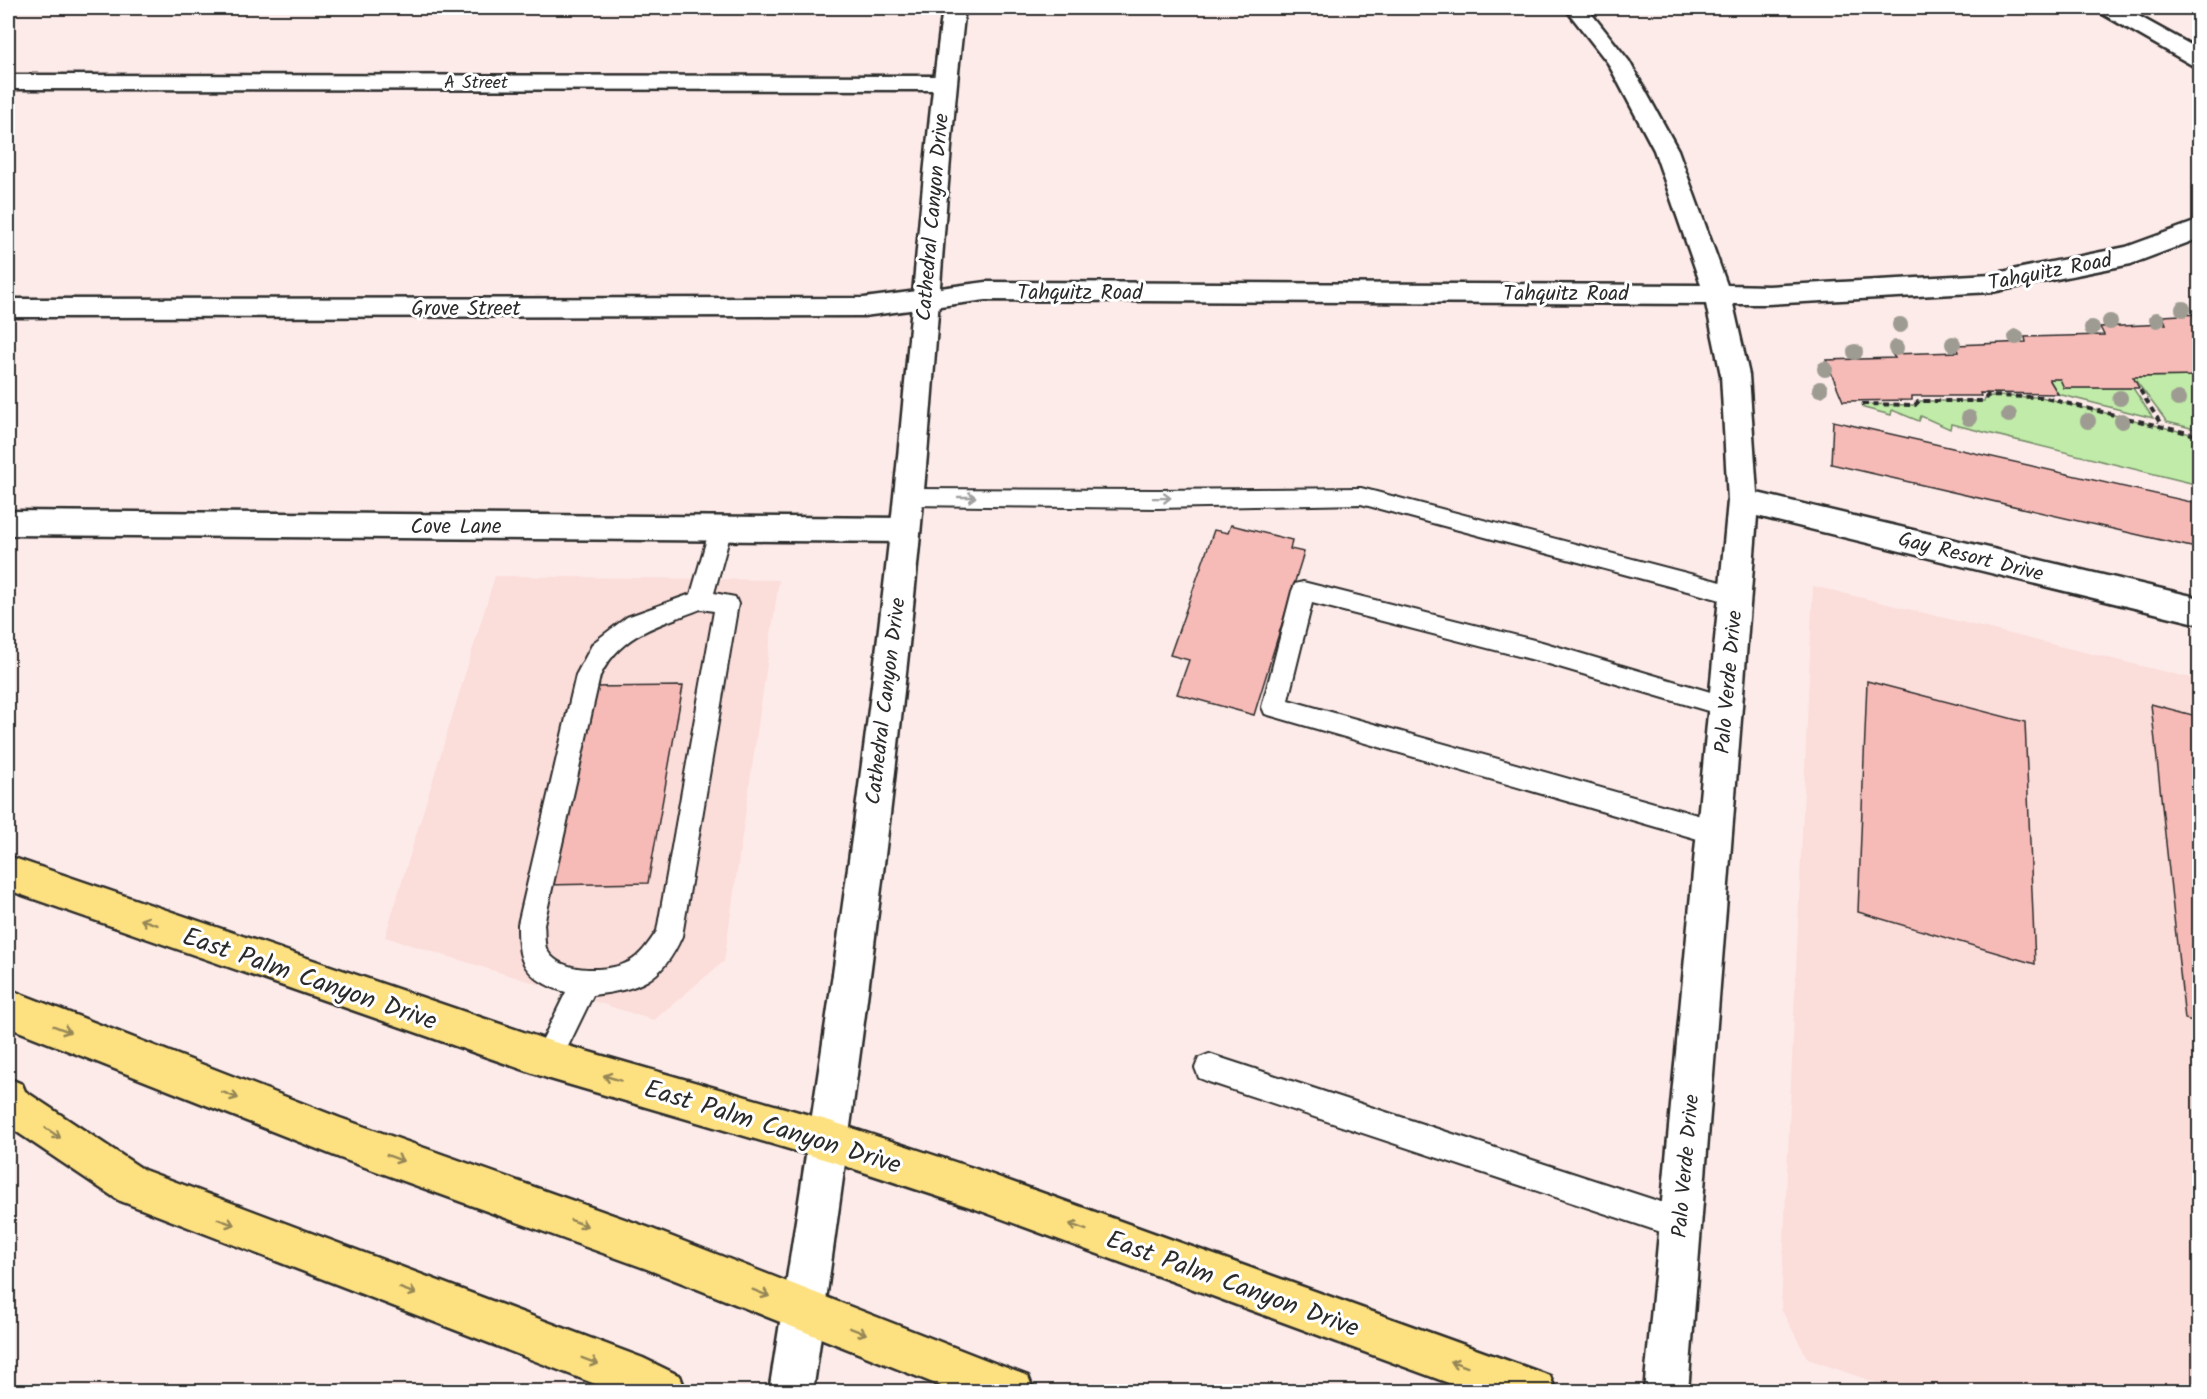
<svg xmlns="http://www.w3.org/2000/svg" width="2207" height="1399" font-family="Kalam,sans-serif">
<style>
.built{fill:#fbddda}
.green{fill:#c0eba8;stroke:#768b6a;stroke-width:1.5}
.building{fill:#f7bbb7;stroke:#2b2b2b;stroke-width:1.5}
.lines{fill:none;stroke-linecap:round;stroke-linejoin:round}
.service-casing{stroke:#2b2b2b;stroke-width:4}
.minor-casing{stroke:#2b2b2b;stroke-width:5}
.tertiary-casing{stroke:#2b2b2b;stroke-width:5}
.primary-casing{stroke:#2b2b2b;stroke-width:5}
.path{stroke:#2b2b2b;stroke-width:4;stroke-dasharray:6 4.5;stroke-linecap:butt}
.service{fill:#fff;fill-rule:evenodd}
.minor{fill:#fff;fill-rule:evenodd}
.tertiary{fill:#fff;fill-rule:evenodd}
.primary{fill:#fde080;fill-rule:evenodd}
.tree{fill:#9e9c92}
.oneway{stroke:#a0a0a0}
.oneway2{stroke:#948656}
.labels{text-anchor:middle;stroke-width:6;stroke-linejoin:round;paint-order:stroke}
.far-street-label{font-size:18px;fill:#2b2b2b;stroke:#fff}
.street-label{font-size:21px;fill:#2b2b2b;stroke:#fff}
.near-street-label{font-size:26px;fill:#2b2b2b;stroke:#fff}
</style>
<rect width="100%" height="100%" fill="#fdebe9"/>
<filter id="ink" filterUnits="userSpaceOnUse"><feTurbulence type="fractalNoise" baseFrequency=".0167" numOctaves="2"/><feDisplacementMap in="SourceGraphic" scale="12" xChannelSelector="R" yChannelSelector="G"/><feConvolveMatrix kernelMatrix="1 2 1 2 8 2 1 2 1" color-interpolation-filters="sRGB"/></filter>
<g filter="url(#ink)">
<g class="built">
<polygon points="495,576 779,580 724,961 654,1020 385,937"/>
<polygon points="1813,586 2199,680 2199,1391 1900,1391 1808,1359 1781,1309"/>
</g>
<g class="green">
<polygon points="2199,376 2199,430 2167,422 2133,377"/>
<polygon points="2049,379 2060,379 2065,388 2133,388 2153,418 2058,394"/>
<polygon points="1987,396 2041,397 2199,436 2199,485 1951,424 1950,429 1921,416 1919,421 1892,410 1891,415 1864,408 1862,404 1914,405 1919,401 1984,401"/>
</g>
<g class="building">
<polygon points="2200,314 2200,361 2194,361 2200,376 2133,377 2139,388 2064,388 2060,379 2049,379 2058,394 1980,393 1981,396 1912,396 1912,400 1843,401 1826,360 1895,358 1892,354 1959,352 1957,345 2026,342 2025,337 2104,335 2100,327 2166,324 2163,316"/>
<polygon points="1833,421 2200,504 2200,549 1831,464"/>
<polygon points="1231,525 1292,540 1290,549 1304,552 1254,715 1177,694 1189,660 1170,655 1214,530 1228,533"/>
<polygon points="1867,681 2025,722 2035,964 1858,912"/>
<polygon points="683,686 648,883 545,885 589,687"/>
<polygon points="2151,704 2200,717 2200,1023 2185,1019"/>
</g>
<g class="lines">
<defs>
<g id="service">
<polygon points="1361,488 1736,586 1744,588 1747,595 1744,602 1736,604 1361,504 1157,508 909,505 901,503 898,497 901,491 909,489 1157,490"/>
<path d="M721,519l8,3 3,6 -18,65 21,4 3,7 -56,332c-20,46 -43,53 -89,59l-36,74 -10,4 -10,-4 -4,-10 33,-67c-19,-5 -42,-17 -46,-39 -2,-9 -2,-20 -2,-29l58,-249 17,-32 34,-26 64,-23 19,-66 3,-6zM701,609l13,2 -57,320c-9,13 -18,28 -33,33 -21,8 -68,9 -78,-16 -2,-7 -1,-17 -2,-24l56,-248c21,-43 60,-51 101,-67z"/>
<polygon points="1303,582 1542,642 1734,699 1737,706 1734,713 1725,716 1542,662 1312,603 1288,700 1715,820 1724,824 1728,832 1724,840 1715,844 1265,714 1262,707 1292,591 1295,584"/>
<polygon points="1209,1054 1679,1208 1690,1212 1694,1223 1690,1234 1679,1238 1209,1082 1199,1078 1195,1068 1199,1058"/>
</g>
<g id="minor">
<polygon points="1565,8 1587,8 1629,61 1678,150 1727,285 1768,286 1992,274 2126,247 2200,220 2200,238 2131,264 1992,292 1768,304 1733,304 1749,375 1757,493 2200,598 2200,624 1757,516 1688,1392 1644,1392 1728,501 1721,375 1706,304 986,300 864,316 8,317 8,299 864,298 986,282 1701,285 1654,150 1608,63"/>
<polygon points="2098,8 2124,8 2200,50 2200,67 2192,65 2101,13"/>
<polygon points="8,75 944,76 952,78 956,83 952,88 944,90 8,89"/>
<polygon points="8,511 905,518 916,521 920,530 916,539 905,542 8,535"/>
</g>
<path id="tertiary" d="M943,8h22c-20,172 -28,344 -44,516 -27,290 -67,579 -108,868h-44c46,-289 90,-578 122,-868 19,-172 29,-344 52,-516z"/>
<g id="primary">
<polygon points="8,856 547,1040 830,1121 973,1168 1534,1370 1550,1376 1556,1392 1473,1392 973,1208 830,1161 547,1078 8,890"/>
<polygon points="8,989 340,1118 647,1227 1012,1370 1028,1376 1034,1392 956,1392 647,1269 340,1158 8,1027"/>
<polygon points="8,1078 22,1084 25,1091 144,1170 643,1358 680,1376 686,1392 616,1392 118,1200 8,1126"/>
</g>
</defs>
<use href="#service" class="service-casing"/>
<use href="#minor" class="minor-casing"/>
<use href="#tertiary" class="tertiary-casing"/>
<use href="#primary" class="primary-casing"/>
<g class="path">
<polyline points="2140,390 2162,426"/>
<polyline points="1862,404 1915,405 1919,401 1984,401 1987,396 2041,397 2200,436"/>
</g>
<use href="#service" class="service"/>
<use href="#minor" class="minor"/>
<use href="#tertiary" class="tertiary"/>
<use href="#primary" class="primary"/>
</g>
<g class="tree">
<circle cx="2183" cy="309" r="8"/>
<circle cx="2157" cy="320" r="8"/>
<circle cx="2110" cy="322" r="8"/>
<circle cx="1900" cy="325" r="8"/>
<circle cx="2092" cy="328" r="8"/>
<circle cx="2016" cy="337" r="8"/>
<circle cx="1953" cy="344" r="8"/>
<circle cx="1896" cy="348" r="8"/>
<circle cx="1855" cy="352" r="8"/>
<circle cx="1825" cy="369" r="8"/>
<circle cx="1820" cy="389" r="8"/>
<circle cx="2120" cy="398" r="8"/>
<circle cx="2178" cy="399" r="8"/>
<circle cx="2009" cy="415" r="8"/>
<circle cx="1969" cy="418" r="8"/>
<circle cx="2088" cy="421" r="8"/>
<circle cx="2122" cy="421" r="8"/>
</g>
<defs><path id="oneway-shaft" d="M-6 0H5M1.5-3L5.5 0L1.5 3" fill="none" stroke-width="1.6" stroke-linecap="round" stroke-linejoin="round" transform="scale(1.5)"/></defs>
<g class="oneway">
<use href="#oneway-shaft" transform="translate(967 497)"/>
<use href="#oneway-shaft" transform="translate(1162 498) rotate(-1)"/>
</g>
<g class="oneway2">
<use href="#oneway-shaft" transform="translate(149 922) rotate(-161)"/>
<use href="#oneway-shaft" transform="translate(62 1029) rotate(21)"/>
<use href="#oneway-shaft" transform="translate(612 1078) rotate(-164)"/>
<use href="#oneway-shaft" transform="translate(230 1095) rotate(22)"/>
<use href="#oneway-shaft" transform="translate(53 1133) rotate(34)"/>
<use href="#oneway-shaft" transform="translate(395 1158) rotate(20)"/>
<use href="#oneway-shaft" transform="translate(226 1222) rotate(21)"/>
<use href="#oneway-shaft" transform="translate(579 1223) rotate(20)"/>
<use href="#oneway-shaft" transform="translate(1078 1227) rotate(-160)"/>
<use href="#oneway-shaft" transform="translate(408 1291) rotate(21)"/>
<use href="#oneway-shaft" transform="translate(761 1293) rotate(22)"/>
<use href="#oneway-shaft" transform="translate(858 1331) rotate(21)"/>
<use href="#oneway-shaft" transform="translate(590 1361) rotate(21)"/>
<use href="#oneway-shaft" transform="translate(1459 1364) rotate(-160)"/>
</g>
</g>
<g class="labels">
<g class="far-street-label">
<text x="476" y="88">A Street</text>
</g>
<g class="street-label">
<text transform="translate(932 217) rotate(-85)" y="7">Cathedral Canyon Drive</text>
<text transform="translate(2050 271) rotate(-11)" y="7">Tahquitz Road</text>
<text x="1080" y="299">Tahquitz Road</text>
<text x="1566" y="300">Tahquitz Road</text>
<text x="466" y="315">Grove Street</text>
<text x="456" y="533">Cove Lane</text>
<text transform="translate(1971 556) rotate(14)" y="7">Gay Resort Drive</text>
<text transform="translate(1728 682) rotate(-85)" y="7">Palo Verde Drive</text>
<text transform="translate(885 701) rotate(-83)" y="7">Cathedral Canyon Drive</text>
<text transform="translate(1685 1166) rotate(-85)" y="7">Palo Verde Drive</text>
</g>
<g class="near-street-label">
<text transform="translate(310 978) rotate(19)" y="9">East Palm Canyon Drive</text>
<text transform="translate(773 1126) rotate(17)" y="9">East Palm Canyon Drive</text>
<text transform="translate(1233 1283) rotate(20)" y="9">East Palm Canyon Drive</text>
</g>
</g>
<rect width="2207" height="1399" fill="none" stroke="#fff" stroke-width="30"/>
<rect x="15" y="15" width="2177" height="1369" fill="none" stroke="#2b2b2b" stroke-width="2" filter="url(#ink)"/>
</svg>
